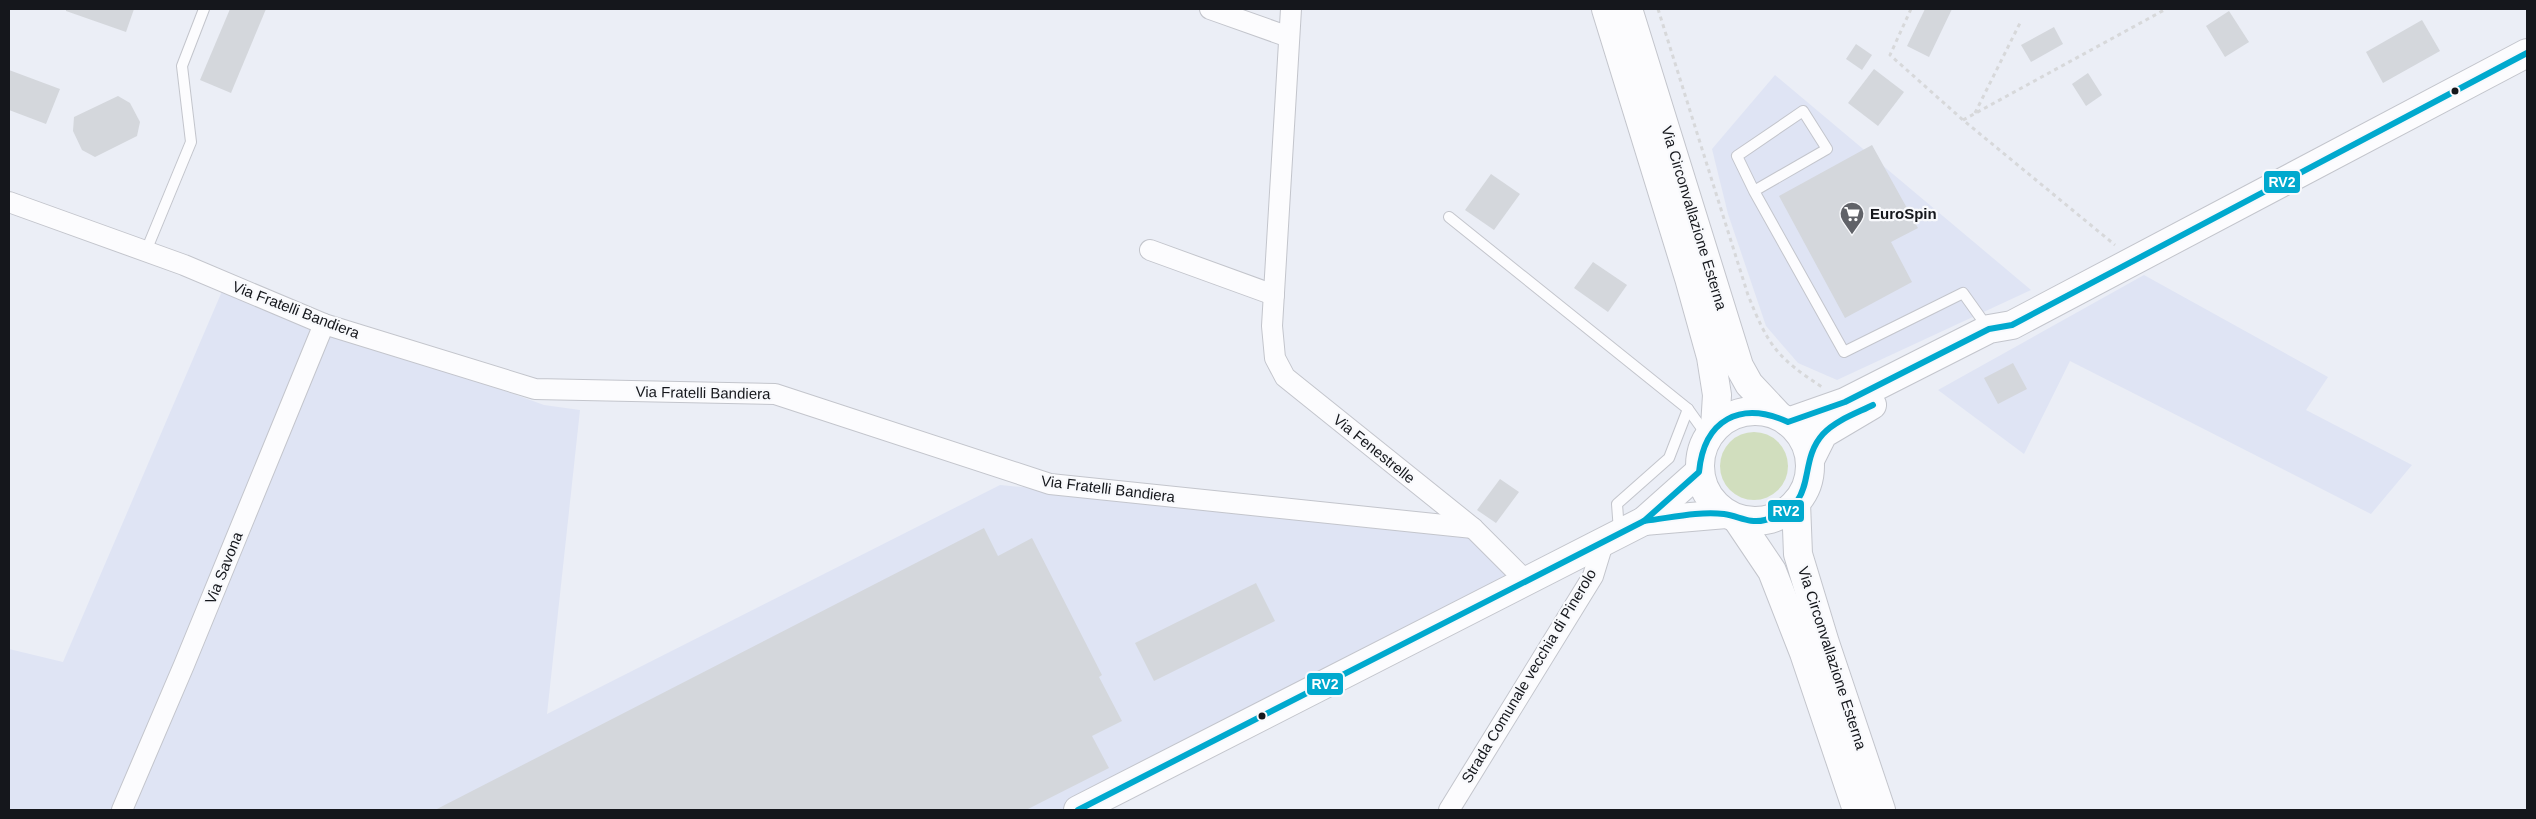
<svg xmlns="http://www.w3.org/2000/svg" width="2536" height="819" font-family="Arial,sans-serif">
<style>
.built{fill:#dfe4f4}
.green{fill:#d1debe}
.building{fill:#d4d7dc}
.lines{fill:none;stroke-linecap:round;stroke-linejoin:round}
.lane-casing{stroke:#c3c5cc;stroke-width:12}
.street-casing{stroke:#c3c5cc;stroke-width:22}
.secondary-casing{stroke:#c3c5cc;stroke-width:30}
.path{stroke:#d7d8da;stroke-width:3;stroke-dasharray:4 4;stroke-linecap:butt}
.lane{stroke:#fcfcfe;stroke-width:10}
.street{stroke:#fcfcfe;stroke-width:20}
.secondary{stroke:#fcfcfe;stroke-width:28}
.bus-1-casing{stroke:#f8f9fc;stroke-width:10}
.bus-1{stroke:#00a9ce;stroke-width:6}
.bus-dot{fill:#15171c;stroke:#f8f9fc;stroke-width:2}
.labels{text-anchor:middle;stroke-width:4.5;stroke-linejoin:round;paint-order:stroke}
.poi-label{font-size:15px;font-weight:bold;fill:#15171c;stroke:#f8f9fc;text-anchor:start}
.street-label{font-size:15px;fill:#15171c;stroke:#f8f9fc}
.line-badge{stroke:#f8f9fc;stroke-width:2}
.badge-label{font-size:14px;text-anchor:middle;font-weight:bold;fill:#fff}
</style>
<rect width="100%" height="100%" fill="#ebeef6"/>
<g class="built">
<polygon points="1775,75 2031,290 1837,380 1798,363 1766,326 1728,214 1712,149"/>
<polygon points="2144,275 2328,377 2306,410 2412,465 2371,514 2070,361 2024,454 1938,390"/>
<polygon points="223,289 544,405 580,410 547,714 1000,485 1473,528 1525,580 1078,810 9,810 9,649 63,662"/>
</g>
<circle class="green" cx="1754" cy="466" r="34"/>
<g class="building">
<polygon points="66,9 134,9 126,32 66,11"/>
<polygon points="230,9 266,9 231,93 200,80"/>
<polygon points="1925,9 1952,9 1929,57 1907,46"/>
<polygon points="2229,11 2249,42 2225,57 2206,26"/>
<polygon points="2422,20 2440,51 2383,83 2366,52"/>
<polygon points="2054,27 2063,44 2031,62 2021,45"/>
<polygon points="1856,44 1872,55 1862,70 1846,59"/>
<polygon points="1874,69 1904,92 1878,126 1848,103"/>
<polygon points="9,70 60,89 46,124 9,110"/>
<polygon points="2088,73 2102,95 2086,106 2072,84"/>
<polygon points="118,96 130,103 140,122 137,136 95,157 82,150 73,131 74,117"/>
<polygon points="1872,145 1918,228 1891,242 1912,282 1845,318 1779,196"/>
<polygon points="1491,174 1520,194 1494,230 1465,210"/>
<polygon points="1593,262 1627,285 1608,312 1574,288"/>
<polygon points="2013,363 2027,389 1998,404 1984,378"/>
<polygon points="1500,479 1519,492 1496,523 1477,510"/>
<polygon points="984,528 998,556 1032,538 1102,675 1099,677 1122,721 1092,736 1109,768 1026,810 435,810"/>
<polygon points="1256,583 1275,621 1154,681 1135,643"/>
</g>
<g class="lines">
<defs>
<g id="lane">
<polyline points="1754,191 1737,156 1803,111 1827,149 1754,191 1844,352 1963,293 1988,328"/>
<polyline points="1449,217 1688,409 1708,437"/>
<polyline points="146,251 191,142 182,66 204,9"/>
<polyline points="1619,531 1617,504 1669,458 1688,409"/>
</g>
<g id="street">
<polyline points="1210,9 1289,37"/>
<polyline points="1291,9 1272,326 1275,358 1285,377 1473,528 1525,580"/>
<polyline points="9,202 184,265 324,324 535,389 775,394 1050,484 1473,528"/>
<polyline points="1150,250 1274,295"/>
<polyline points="122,810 184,665 324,324"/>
<polyline points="1449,810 1593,576 1604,540"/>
</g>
<g id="secondary">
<polyline points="1606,9 1689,278 1711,357 1717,395 1715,427"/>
<polyline points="1628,9 1739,366 1749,384 1779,416"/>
<circle cx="1755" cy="466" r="55"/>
<polyline points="1788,422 1845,402 1989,329 2012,325 2527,53"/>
<polyline points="1810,460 1823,434 1872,405"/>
<polyline points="1796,503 1798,554 1825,643 1881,810"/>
<polyline points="1737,519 1772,571 1804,653 1857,810"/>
<polyline points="1644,521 1726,514"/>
<polyline points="1078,810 1644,521 1699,472"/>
</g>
</defs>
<use href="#lane" class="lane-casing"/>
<use href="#street" class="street-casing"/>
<use href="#secondary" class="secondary-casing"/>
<g class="path">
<path d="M1658,9l90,286c20,50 28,62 74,92"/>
<polyline points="1911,9 1890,55 1963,120 2115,245"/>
<polyline points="1975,113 2021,21"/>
<polyline points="1963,120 2166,9"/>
</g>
<use href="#lane" class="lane"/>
<use href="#street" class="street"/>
<use href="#secondary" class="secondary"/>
<defs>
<g id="bus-1">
<path d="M1644,521c26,-3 54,-10 80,-7 15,2 25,10 41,6 57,-15 30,-55 58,-86 13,-14 34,-21 50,-29"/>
<path d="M1078,810l566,-289 55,-49c5,-52 41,-72 89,-50l57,-20 144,-73 23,-4 515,-272"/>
</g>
</defs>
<use href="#bus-1" class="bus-1-casing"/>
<use href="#bus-1" class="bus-1"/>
</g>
<defs>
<symbol id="supermarket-pin" viewBox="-11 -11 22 30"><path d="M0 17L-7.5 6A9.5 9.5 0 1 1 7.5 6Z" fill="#606268" stroke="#f8f9fc"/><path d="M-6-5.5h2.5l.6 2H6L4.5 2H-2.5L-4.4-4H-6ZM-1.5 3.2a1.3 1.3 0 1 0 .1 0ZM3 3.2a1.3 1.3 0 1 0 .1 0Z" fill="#fff"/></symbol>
</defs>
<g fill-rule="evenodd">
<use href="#supermarket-pin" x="1838" y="200" width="28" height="38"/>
</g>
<g class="bus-dot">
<circle cx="2455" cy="91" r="4.5"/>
<circle cx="1262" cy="716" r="4.5"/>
</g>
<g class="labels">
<g class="poi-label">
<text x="1870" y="219">EuroSpin</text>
</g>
<g class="street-label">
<text transform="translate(1694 218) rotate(73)" y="5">Via Circonvallazione Esterna</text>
<text transform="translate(296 310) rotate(21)" y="5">Via Fratelli Bandiera</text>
<text transform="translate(703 393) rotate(1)" y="5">Via Fratelli Bandiera</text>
<text transform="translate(1374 449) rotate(39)" y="5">Via Fenestrelle</text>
<text transform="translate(1108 489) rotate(7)" y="5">Via Fratelli Bandiera</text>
<text transform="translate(224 568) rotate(-68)" y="5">Via Savona</text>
<text transform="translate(1832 658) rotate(72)" y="5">Via Circonvallazione Esterna</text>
<text transform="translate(1529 676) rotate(-59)" y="5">Strada Comunale vecchia di Pinerolo</text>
</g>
</g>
<g class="line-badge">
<rect x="2263" y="170" width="38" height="24" rx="5" fill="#00a9ce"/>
<rect x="1767" y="499" width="38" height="24" rx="5" fill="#00a9ce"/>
<rect x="1306" y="672" width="38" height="24" rx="5" fill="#00a9ce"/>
</g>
<g class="badge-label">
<text x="2282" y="187">RV2</text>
<text x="1786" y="516">RV2</text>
<text x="1325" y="689">RV2</text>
</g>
<rect width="2536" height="819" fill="none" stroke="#15171c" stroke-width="20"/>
</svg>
